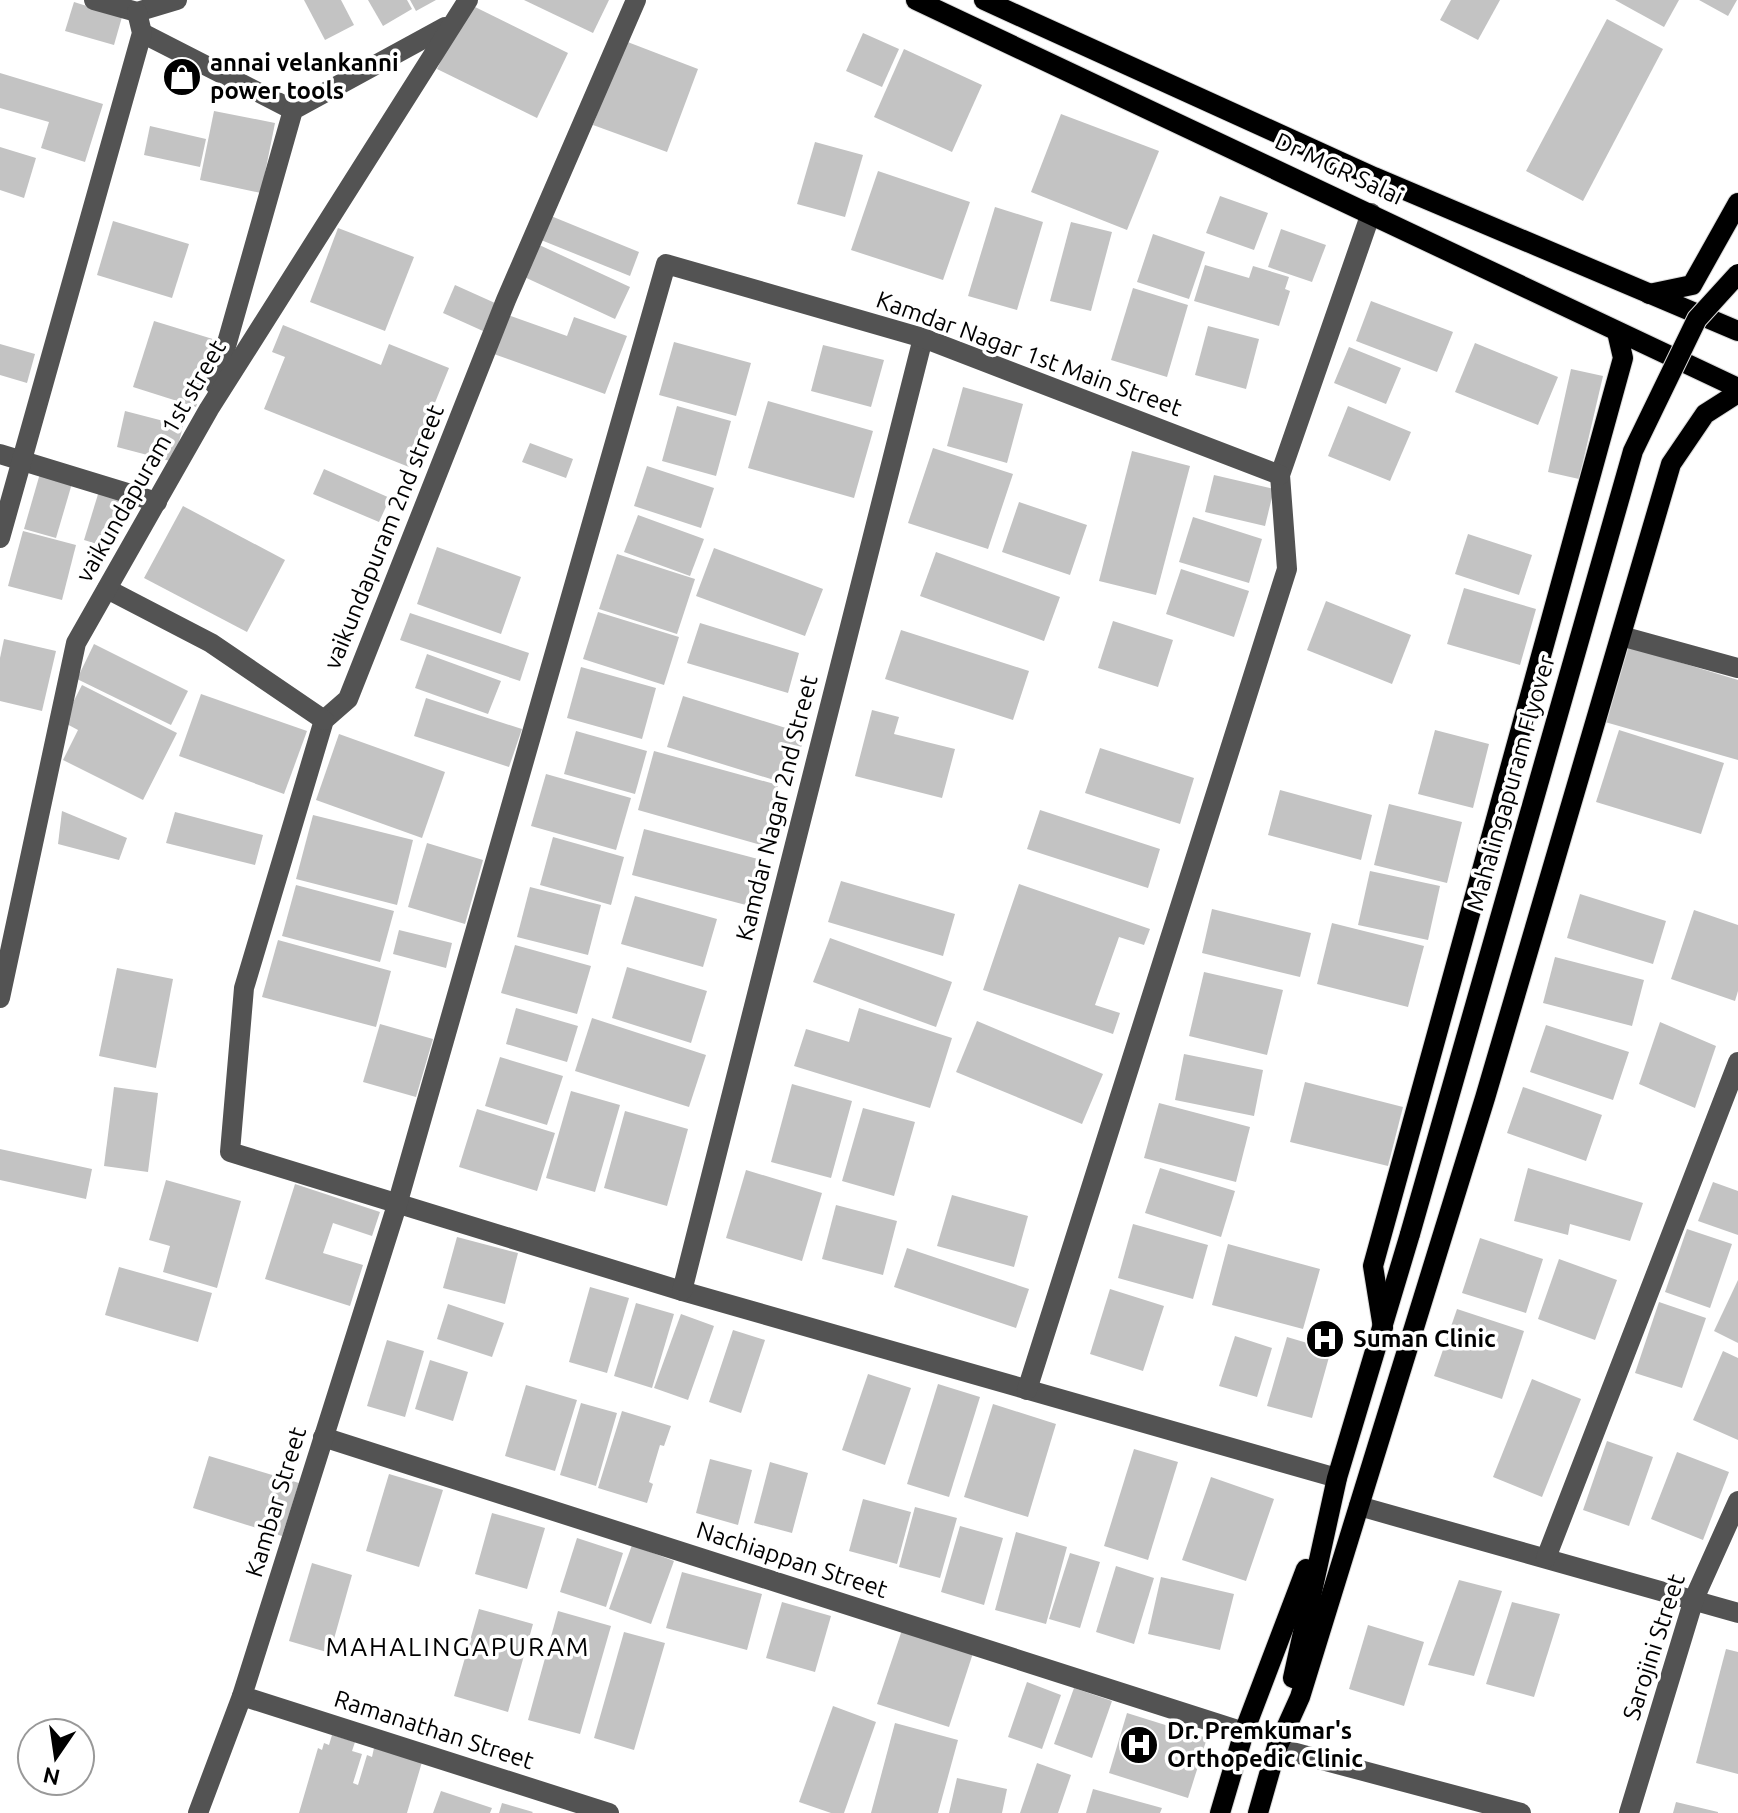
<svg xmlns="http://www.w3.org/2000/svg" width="1738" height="1813" font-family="Ubuntu,sans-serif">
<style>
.building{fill:#c3c3c3}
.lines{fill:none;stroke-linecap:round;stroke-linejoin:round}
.major-casing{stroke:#dbdbdb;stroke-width:22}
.minor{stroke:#535353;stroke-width:20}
.major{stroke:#000;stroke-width:20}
.major-bridge-casing{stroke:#dbdbdb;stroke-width:22;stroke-linecap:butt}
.major-bridge{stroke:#000;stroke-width:20}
.labels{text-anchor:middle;stroke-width:7;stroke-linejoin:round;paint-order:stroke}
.poi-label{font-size:24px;font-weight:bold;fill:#000;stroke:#fff;text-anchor:start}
.street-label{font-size:24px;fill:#000;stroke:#fff}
.neighbourhood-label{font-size:26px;letter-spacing:2px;fill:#000;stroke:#fff}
</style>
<rect width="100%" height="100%" fill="#fff"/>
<g class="building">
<polygon points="304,0 341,0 354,25 325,40"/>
<polygon points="368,0 407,0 412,9 383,26"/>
<polygon points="410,0 436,0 416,11"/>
<polygon points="524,0 609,0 593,33"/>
<polygon points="1451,0 1500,0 1478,40 1440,20"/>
<polygon points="1615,0 1679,0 1664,27"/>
<polygon points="1699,0 1737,0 1728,16"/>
<polygon points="74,2 122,17 114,45 65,31"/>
<polygon points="469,4 568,53 537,118 437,69"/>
<polygon points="1607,19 1663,49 1583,201 1526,171"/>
<polygon points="863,33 899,49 882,87 846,71"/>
<polygon points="625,41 698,69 667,152 593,125"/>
<polygon points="904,49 982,85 952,152 874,117"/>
<polygon points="0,73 103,104 85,162 41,148 49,122 0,108"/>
<polygon points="214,111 275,123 261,193 200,180"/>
<polygon points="1061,114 1159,151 1127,230 1031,192"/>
<polygon points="150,126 206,139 200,167 144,155"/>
<polygon points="815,142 863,155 845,217 797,204"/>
<polygon points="0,147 36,158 24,198 0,190"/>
<polygon points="878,171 970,202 943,280 851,250"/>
<polygon points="1220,196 1268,213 1254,250 1206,233"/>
<polygon points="995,207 1043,222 1017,310 968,296"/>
<polygon points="551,216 639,252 630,276 541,240"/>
<polygon points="113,221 189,244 172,298 97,275"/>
<polygon points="1071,222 1112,232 1091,311 1050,301"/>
<polygon points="338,228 414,257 385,331 310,302"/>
<polygon points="1281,229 1326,245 1312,282 1268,267"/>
<polygon points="1153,234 1205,252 1189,299 1137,282"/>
<polygon points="535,243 630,287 615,319 520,275"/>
<polygon points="1205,265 1249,278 1253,266 1289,277 1285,289 1290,291 1279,326 1194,301"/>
<polygon points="455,285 495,303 483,331 443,313"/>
<polygon points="1133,288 1188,305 1167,377 1111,360"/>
<polygon points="1371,301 1453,332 1437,372 1356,341"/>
<polygon points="505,314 567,336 574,317 627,336 605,394 491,353"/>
<polygon points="154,321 216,340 196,407 133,387"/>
<polygon points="283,325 381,365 389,344 449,368 409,467 264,409 285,357 272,352"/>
<polygon points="1208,326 1259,339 1246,389 1195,375"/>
<polygon points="674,342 751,363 736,416 659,395"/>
<polygon points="1475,343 1558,377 1538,425 1455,392"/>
<polygon points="0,344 35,354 27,383 0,375"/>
<polygon points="823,345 884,360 871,407 811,391"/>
<polygon points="1349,347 1401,368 1386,404 1334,383"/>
<polygon points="1571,369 1603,376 1579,479 1548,472"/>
<polygon points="963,387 1023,404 1007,463 947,446"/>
<polygon points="768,401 873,431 854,498 748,468"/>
<polygon points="677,406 731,421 716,476 662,461"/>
<polygon points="1348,406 1411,432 1390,481 1328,456"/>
<polygon points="125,411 183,426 174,462 117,447"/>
<polygon points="530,443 573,459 566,478 522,462"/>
<polygon points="933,448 1013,474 988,549 908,523"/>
<polygon points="1132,451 1190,466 1156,595 1099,581"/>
<polygon points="647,466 714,488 701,528 634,506"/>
<polygon points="324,469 390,498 379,522 313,494"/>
<polygon points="41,470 73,480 56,538 24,529"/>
<polygon points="1214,475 1274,489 1265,526 1205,512"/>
<polygon points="99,491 125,499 110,548 84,540"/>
<polygon points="1019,502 1087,525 1070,575 1002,552"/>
<polygon points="183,506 285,560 247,632 144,578"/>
<polygon points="638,515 704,539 690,576 624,552"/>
<polygon points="1193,517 1262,539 1249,583 1179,562"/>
<polygon points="23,531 76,545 62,600 8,586"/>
<polygon points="1468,534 1532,555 1519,595 1455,574"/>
<polygon points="437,547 521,577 501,634 417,604"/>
<polygon points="714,548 823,589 805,636 696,596"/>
<polygon points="936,552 1060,597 1044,641 920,596"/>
<polygon points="617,554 695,579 677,634 599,609"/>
<polygon points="1181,569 1249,591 1234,637 1166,614"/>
<polygon points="1464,588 1536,609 1520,665 1447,644"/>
<polygon points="1326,601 1411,635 1392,684 1307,650"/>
<polygon points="598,612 679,637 664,685 583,659"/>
<polygon points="410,613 529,653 520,681 400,640"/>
<polygon points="1113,621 1173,640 1158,687 1098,668"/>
<polygon points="700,623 799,653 788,693 687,663"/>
<polygon points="901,630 1029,671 1013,720 885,679"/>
<polygon points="4,639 56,651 42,711 0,701 0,658"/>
<polygon points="94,644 188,691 171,725 77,679"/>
<polygon points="1626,646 1738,680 1738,760 1605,722"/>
<polygon points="427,654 501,681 488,714 415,688"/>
<polygon points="581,667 656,688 642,739 567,718"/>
<polygon points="82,685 177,733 143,800 63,760 78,730 63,722"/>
<polygon points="201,694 307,731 284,794 179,756"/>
<polygon points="683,696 805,734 790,785 667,747"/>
<polygon points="426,698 522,729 509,767 414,736"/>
<polygon points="872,710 899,717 894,734 955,749 942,798 855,776"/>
<polygon points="1435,730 1489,744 1473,808 1418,794"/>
<polygon points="1619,730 1724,763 1701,834 1596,802"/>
<polygon points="576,731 647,751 635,794 564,774"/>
<polygon points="339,734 445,772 422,838 316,800"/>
<polygon points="1100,748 1194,778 1180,824 1085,793"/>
<polygon points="654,751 778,785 761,845 638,810"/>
<polygon points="546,774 631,798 616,850 531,826"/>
<polygon points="1280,790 1372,815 1361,860 1268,835"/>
<polygon points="1389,804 1462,822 1447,883 1374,865"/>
<polygon points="1040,810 1160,849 1148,888 1027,849"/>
<polygon points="62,811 127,838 119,860 58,844"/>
<polygon points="175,812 263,835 255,865 166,843"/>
<polygon points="313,815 413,840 397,905 296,879"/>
<polygon points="644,829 758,859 746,905 632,875"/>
<polygon points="553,837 624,857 611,905 540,885"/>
<polygon points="427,843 483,860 465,924 408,907"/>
<polygon points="1370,871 1440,886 1428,940 1358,925"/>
<polygon points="841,881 955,914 943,956 828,922"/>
<polygon points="1019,884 1150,929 1144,945 1119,937 1095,1005 1120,1013 1113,1034 983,990"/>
<polygon points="296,885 394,911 380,962 282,936"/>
<polygon points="530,887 601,905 588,955 517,937"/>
<polygon points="1580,894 1666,921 1653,964 1567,938"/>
<polygon points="635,896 717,919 703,967 621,944"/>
<polygon points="1212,909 1311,933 1300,977 1202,953"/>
<polygon points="1694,910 1738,925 1738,991 1735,1001 1671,979"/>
<polygon points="1332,923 1424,946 1408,1007 1317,984"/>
<polygon points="399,930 452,943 446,968 393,954"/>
<polygon points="830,938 952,982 936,1027 813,982"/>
<polygon points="278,940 391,971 376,1027 262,997"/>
<polygon points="515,945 591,966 577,1014 501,993"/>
<polygon points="1555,957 1644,980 1632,1026 1543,1003"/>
<polygon points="627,967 707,991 691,1043 612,1018"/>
<polygon points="117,968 173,979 156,1068 99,1056"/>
<polygon points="1204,972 1283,990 1267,1055 1189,1036"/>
<polygon points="516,1008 578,1026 567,1062 506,1044"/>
<polygon points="859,1008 952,1038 930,1108 794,1066 806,1029 849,1042"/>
<polygon points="592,1018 706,1055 689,1107 575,1071"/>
<polygon points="977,1021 1103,1074 1082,1124 956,1072"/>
<polygon points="1660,1022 1716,1046 1695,1108 1639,1084"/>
<polygon points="380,1024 433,1039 416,1097 363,1082"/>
<polygon points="1546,1025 1629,1052 1613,1100 1530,1072"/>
<polygon points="1184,1054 1263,1070 1254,1116 1175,1100"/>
<polygon points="500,1057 563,1076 547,1125 485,1106"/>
<polygon points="1305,1082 1403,1107 1388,1166 1290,1142"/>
<polygon points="792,1084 852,1101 831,1178 771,1162"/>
<polygon points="114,1087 158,1093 148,1172 104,1166"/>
<polygon points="1523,1087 1602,1115 1586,1161 1507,1133"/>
<polygon points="571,1091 620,1105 595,1192 546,1178"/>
<polygon points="1159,1103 1250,1127 1236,1182 1144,1158"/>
<polygon points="863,1108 915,1122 894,1196 842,1181"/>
<polygon points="477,1109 555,1133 537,1191 459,1167"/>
<polygon points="625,1111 688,1129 667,1206 604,1188"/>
<polygon points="0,1149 92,1169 86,1199 0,1180"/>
<polygon points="1160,1168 1235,1191 1221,1237 1145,1213"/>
<polygon points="1528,1168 1643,1203 1630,1241 1570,1224 1568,1235 1514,1221"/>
<polygon points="746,1170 822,1193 802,1261 726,1238"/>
<polygon points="166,1180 241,1201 217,1288 163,1272 170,1246 149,1240"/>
<polygon points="1713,1182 1738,1191 1738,1235 1698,1221"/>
<polygon points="295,1184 380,1212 372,1236 333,1223 323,1253 363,1265 350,1306 265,1279"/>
<polygon points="952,1195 1028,1216 1014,1267 937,1246"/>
<polygon points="836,1205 897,1221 883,1275 822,1259"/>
<polygon points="1133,1224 1208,1245 1193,1299 1118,1278"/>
<polygon points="1687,1229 1732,1244 1710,1308 1665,1292"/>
<polygon points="457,1237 518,1253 505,1304 443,1288"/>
<polygon points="1480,1238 1543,1259 1526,1313 1462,1293"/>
<polygon points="1228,1244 1320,1269 1303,1329 1212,1305"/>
<polygon points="907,1248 1029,1289 1016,1328 894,1287"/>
<polygon points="1559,1259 1617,1280 1595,1340 1538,1319"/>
<polygon points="119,1267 212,1293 198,1342 105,1315"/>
<polygon points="1738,1280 1738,1343 1714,1331"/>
<polygon points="590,1287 629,1298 607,1373 569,1362"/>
<polygon points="1110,1289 1164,1306 1143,1371 1090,1354"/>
<polygon points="1659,1302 1706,1318 1682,1388 1635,1373"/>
<polygon points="636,1303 674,1314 652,1388 614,1376"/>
<polygon points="448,1304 504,1323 492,1357 437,1339"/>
<polygon points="1457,1309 1524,1331 1502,1399 1434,1376"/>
<polygon points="681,1314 714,1326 688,1400 654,1388"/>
<polygon points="733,1330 765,1340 741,1413 709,1402"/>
<polygon points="1235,1336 1272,1348 1257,1397 1219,1386"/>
<polygon points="1287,1337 1331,1350 1312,1418 1267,1406"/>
<polygon points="387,1340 424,1351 405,1417 367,1406"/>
<polygon points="1723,1351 1738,1358 1738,1440 1693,1420"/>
<polygon points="430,1360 468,1372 453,1421 415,1409"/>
<polygon points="868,1374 911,1388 885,1465 842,1450"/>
<polygon points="1532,1379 1581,1399 1542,1497 1493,1477"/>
<polygon points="938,1384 980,1397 949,1497 907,1484"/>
<polygon points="526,1385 577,1400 555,1471 505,1456"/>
<polygon points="581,1403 617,1413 596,1486 560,1475"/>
<polygon points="993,1404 1056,1424 1028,1517 964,1497"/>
<polygon points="622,1411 671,1426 664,1446 660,1445 649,1482 653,1484 647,1503 598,1488"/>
<polygon points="1607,1441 1653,1457 1629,1526 1583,1510"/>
<polygon points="1134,1449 1178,1462 1148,1560 1104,1546"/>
<polygon points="1677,1452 1729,1472 1703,1540 1651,1519"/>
<polygon points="209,1456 299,1483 282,1536 193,1508"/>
<polygon points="710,1459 752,1470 738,1525 696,1513"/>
<polygon points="770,1462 808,1473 792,1533 754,1523"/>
<polygon points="389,1474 443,1490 419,1567 366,1551"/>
<polygon points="1211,1477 1274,1499 1246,1581 1182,1560"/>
<polygon points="863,1499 911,1512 897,1564 849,1551"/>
<polygon points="915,1507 957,1518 940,1578 899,1567"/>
<polygon points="492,1513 545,1528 527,1589 475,1574"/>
<polygon points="960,1526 1003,1538 984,1605 941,1592"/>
<polygon points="1016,1532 1067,1547 1046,1624 995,1610"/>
<polygon points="577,1538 623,1553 606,1607 560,1592"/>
<polygon points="632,1545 674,1561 651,1624 609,1609"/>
<polygon points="1070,1553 1100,1562 1080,1628 1049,1619"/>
<polygon points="312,1563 352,1575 330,1653 289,1641"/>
<polygon points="1116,1566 1154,1578 1134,1644 1096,1632"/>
<polygon points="682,1572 762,1594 747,1650 666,1628"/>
<polygon points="1161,1577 1234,1594 1220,1650 1148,1634"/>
<polygon points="1459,1580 1502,1591 1474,1676 1428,1665"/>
<polygon points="782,1602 831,1616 815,1672 766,1658"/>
<polygon points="1512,1602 1560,1614 1534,1697 1486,1684"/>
<polygon points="479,1609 533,1624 508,1712 454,1696"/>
<polygon points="558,1611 611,1626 580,1734 528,1720"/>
<polygon points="1368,1625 1424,1642 1404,1706 1349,1689"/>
<polygon points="903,1627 974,1650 949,1727 877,1704"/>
<polygon points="624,1632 665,1643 634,1750 594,1738"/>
<polygon points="1726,1649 1738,1652 1738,1774 1696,1763"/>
<polygon points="1027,1682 1061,1695 1042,1749 1008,1737"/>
<polygon points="1074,1688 1112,1701 1092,1758 1054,1744"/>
<polygon points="833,1706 876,1722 844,1813 831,1813 799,1802"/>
<polygon points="1127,1713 1207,1738 1188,1798 1109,1773"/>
<polygon points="895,1723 958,1740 938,1813 871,1813"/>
<polygon points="332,1735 355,1742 352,1751 362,1754 353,1783 358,1785 367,1755 372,1757 374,1748 422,1762 407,1813 299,1813 318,1748 322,1750 324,1743 329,1745"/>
<polygon points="1037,1763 1071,1775 1058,1813 1020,1813"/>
<polygon points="957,1778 1007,1789 1002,1813 949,1813"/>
<polygon points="1093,1789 1162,1808 1160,1813 1086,1813"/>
<polygon points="441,1791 492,1808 490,1813 433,1813"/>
<polygon points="1676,1802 1718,1812 1718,1813 1673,1813"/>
<polygon points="502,1803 533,1812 532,1813 499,1813"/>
</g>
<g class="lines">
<defs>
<g id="major">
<polyline points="916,0 1738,388"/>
<polyline points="984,0 1374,177 1738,331"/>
<polyline points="1649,294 1692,285 1738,203"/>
<polyline points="1383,1328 1373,1266 1623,358 1617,332"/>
<polyline points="1293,1678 1337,1478 1410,1234"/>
<polyline points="1277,1748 1300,1697 1485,1098 1671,464 1705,414 1738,393"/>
<polyline points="1220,1813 1244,1732 1306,1569"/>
<polyline points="1258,1813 1280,1736"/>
</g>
</defs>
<use href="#major" class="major-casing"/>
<g class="minor">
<polyline points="94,0 137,12 177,0"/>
<polyline points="636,0 506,300 348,699 324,720 244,988 230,1152 682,1291 1337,1478"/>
<polyline points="142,33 293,110"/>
<polyline points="215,385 293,110 445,27"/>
<polyline points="0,454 157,502"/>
<polyline points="0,538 142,33 137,12"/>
<polyline points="107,589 211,643 324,720"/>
<polyline points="1621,636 1738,668"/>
<polyline points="0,998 76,643 209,409 468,0"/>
<polyline points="682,1291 923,338"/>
<polyline points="1027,1390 1287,569 1280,475 1371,213"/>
<polyline points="323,1437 1244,1732"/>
<polyline points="1359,1506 1738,1613"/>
<polyline points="1546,1558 1738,1062"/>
<polyline points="242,1696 609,1813"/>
<polyline points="1277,1748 1521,1813"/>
<polyline points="198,1813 242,1696 397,1205 666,264 923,338 1280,475"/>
<polyline points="1629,1813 1694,1599 1738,1501"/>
</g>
<use href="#major" class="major"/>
<defs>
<polyline id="major-bridge" points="1410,1234 1633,451 1697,319 1738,274"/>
</defs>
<use href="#major-bridge" class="major-bridge-casing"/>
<use href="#major-bridge" class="major-bridge"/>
</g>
<defs>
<symbol id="shop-disc" viewBox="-11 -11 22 22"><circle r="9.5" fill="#000" stroke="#fff"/><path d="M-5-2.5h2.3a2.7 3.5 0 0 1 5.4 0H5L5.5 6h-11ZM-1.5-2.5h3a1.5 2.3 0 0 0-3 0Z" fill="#fff"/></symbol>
<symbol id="hospital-disc" viewBox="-11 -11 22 22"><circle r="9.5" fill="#000" stroke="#fff"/><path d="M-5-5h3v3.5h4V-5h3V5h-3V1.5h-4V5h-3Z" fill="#fff"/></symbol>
</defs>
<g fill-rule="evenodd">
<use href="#shop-disc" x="160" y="55" width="44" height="44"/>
<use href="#hospital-disc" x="1303" y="1317" width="44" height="44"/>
<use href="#hospital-disc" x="1117" y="1723" width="44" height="44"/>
</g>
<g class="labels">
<g class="poi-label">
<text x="210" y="71">annai velankanni<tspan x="210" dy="28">power tools</tspan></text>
<text x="1353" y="1347">Suman Clinic</text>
<text x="1167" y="1739">Dr. Premkumar's<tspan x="1167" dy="28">Orthopedic Clinic</tspan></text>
</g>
<g class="street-label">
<text transform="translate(1339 169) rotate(25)" y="8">Dr MGR Salai</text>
<text transform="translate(1029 354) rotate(20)" y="8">Kamdar Nagar 1st Main Street</text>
<text transform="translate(151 461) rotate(-60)" y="8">vaikundapuram 1st street</text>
<text transform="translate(384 537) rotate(-68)" y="8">vaikundapuram 2nd street</text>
<text transform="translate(1511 783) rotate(-74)" y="8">Mahalingapuram Flyover</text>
<text transform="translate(777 808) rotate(-76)" y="8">Kamdar Nagar 2nd Street</text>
<text transform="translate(276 1502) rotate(-73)" y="8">Kambar Street</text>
<text transform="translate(792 1560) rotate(18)" y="8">Nachiappan Street</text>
<text transform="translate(1654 1647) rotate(-72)" y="8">Sarojini Street</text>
<text transform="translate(434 1730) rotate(18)" y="8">Ramanathan Street</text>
</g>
<g class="neighbourhood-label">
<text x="458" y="1656">MAHALINGAPURAM</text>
</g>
</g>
<g transform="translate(56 1757) rotate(193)"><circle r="38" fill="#ffffff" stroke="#999999" stroke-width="2"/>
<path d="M0-6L14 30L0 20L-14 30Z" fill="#000000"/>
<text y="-12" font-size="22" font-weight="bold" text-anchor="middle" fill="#000000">N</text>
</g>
</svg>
